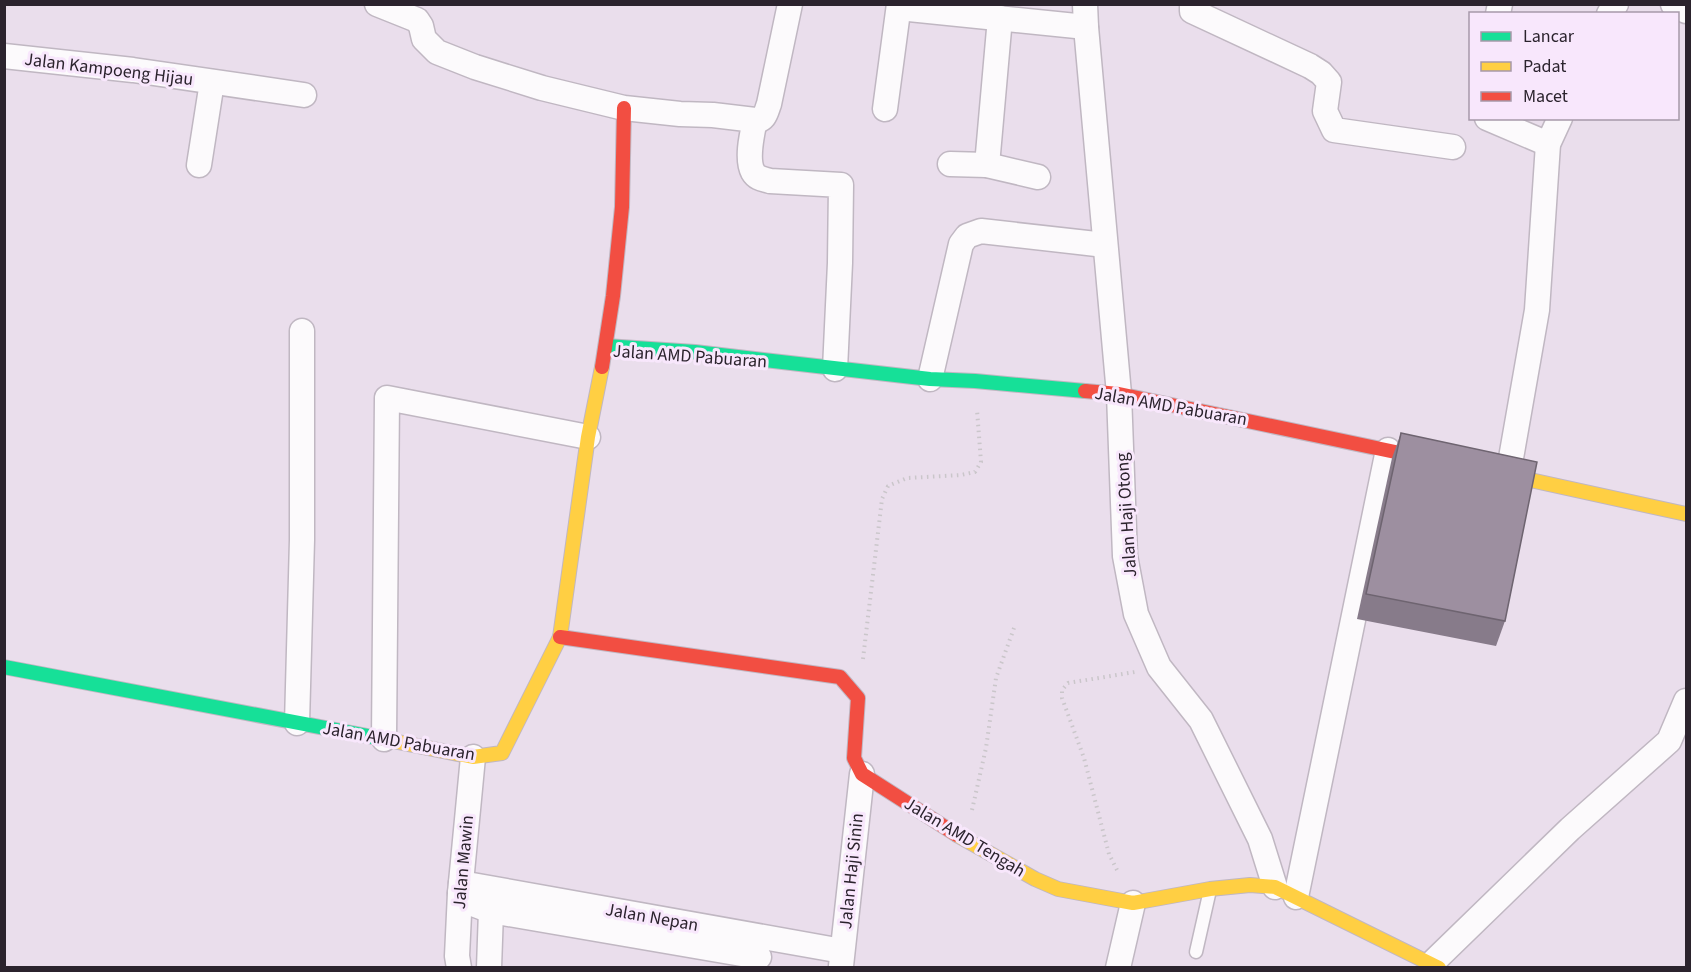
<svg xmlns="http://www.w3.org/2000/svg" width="1691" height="972" font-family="'Source Sans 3',sans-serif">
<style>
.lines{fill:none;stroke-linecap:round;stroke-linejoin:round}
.lane-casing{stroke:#c0b7c2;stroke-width:15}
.street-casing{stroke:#c0b7c2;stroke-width:27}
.fast-casing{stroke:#c0b7c2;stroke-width:16}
.slow-casing{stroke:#c0b7c2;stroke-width:16}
.jam-casing{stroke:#c0b7c2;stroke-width:16}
.path{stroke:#cac6ca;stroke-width:4;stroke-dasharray:1.5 4.5;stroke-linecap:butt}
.lane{stroke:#fcfafc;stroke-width:12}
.street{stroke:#fcfafc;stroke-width:24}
.fast{stroke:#16e098;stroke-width:14}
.slow{stroke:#ffcf43;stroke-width:14}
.jam{stroke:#f24e42;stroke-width:14}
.wall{fill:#877b8a}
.building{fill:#9d8fa0;stroke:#6e6470;stroke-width:1.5}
.labels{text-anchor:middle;stroke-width:6;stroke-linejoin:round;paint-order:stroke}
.street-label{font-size:18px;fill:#2b232d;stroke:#f8e7fc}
</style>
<rect width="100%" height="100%" fill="#eadeec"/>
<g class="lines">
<defs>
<polyline id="lane" points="1196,952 1210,890"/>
<g id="street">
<path d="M377,4l40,16 4,6 3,13 13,13 38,15 67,21 82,20 56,6 33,1 42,5c-3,14 -9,39 -2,52 4,7 11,7 17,9l71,4 -1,78 -5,106"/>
<polyline points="1085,4 1086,27 1119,394 1125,556 1136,614 1159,667 1201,720 1260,839 1275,887"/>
<polyline points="1192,4 1192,11 1310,66 1321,73 1329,82 1325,111 1334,130 1453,147"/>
<polyline points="1673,4 1686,11"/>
<polyline points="899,8 1086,27"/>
<polyline points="1498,14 1500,4"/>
<polyline points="1609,14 1616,4"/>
<polyline points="4,56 133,70 304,95"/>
<polyline points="885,109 899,4"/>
<polyline points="1487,118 1548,144"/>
<path d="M755,120c10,1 11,-8 14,-16l21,-100"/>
<polyline points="950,164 987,165 1038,177"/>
<polyline points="199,165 212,82"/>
<polyline points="987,165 1000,18"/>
<polyline points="930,379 961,244 967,236 981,231 1105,245"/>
<polyline points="1508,475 1537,310 1548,144 1560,118"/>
<polyline points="297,723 302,540 302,331"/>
<polyline points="384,739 387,398 588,437"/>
<polyline points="461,883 842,951"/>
<polyline points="460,893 470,903 491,911 759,957"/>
<polyline points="1296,897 1388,450"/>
<polyline points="1431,964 1570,829 1669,741 1686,701"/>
<polyline points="841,966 862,774"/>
<polyline points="459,968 457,956 460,893 473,757"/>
<polyline points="489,968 491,911"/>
<polyline points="1118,968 1133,903"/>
</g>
<g id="fast">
<polyline points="606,346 695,352 930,379 975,381 1085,391"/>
<polyline points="4,667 383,739"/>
</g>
<g id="slow">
<polyline points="1489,471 1686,514"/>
<polyline points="383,739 473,757 502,753 560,637 588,437 602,367"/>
<polyline points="957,835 1035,879 1058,889 1133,903 1210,889 1250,885 1275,887 1439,968"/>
</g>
<g id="jam">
<polyline points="602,367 613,296 622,207 624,108"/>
<polyline points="1085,391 1119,394 1438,461"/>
<polyline points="560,637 840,677 858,698 854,758 862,774 957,835"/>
</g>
</defs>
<use href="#lane" class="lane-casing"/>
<use href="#street" class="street-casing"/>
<use href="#fast" class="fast-casing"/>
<use href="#slow" class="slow-casing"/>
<use href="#jam" class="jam-casing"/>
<g class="path">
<polyline points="863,659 882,499 888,486 907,478 961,475 975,472 981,462 977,410"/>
<polyline points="972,810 986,748 996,678 1014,628"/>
<polyline points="1117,870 1109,854 1084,758 1062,698 1062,690 1068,683 1135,672"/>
</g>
<use href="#lane" class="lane"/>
<use href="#street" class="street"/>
<use href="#fast" class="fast"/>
<use href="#slow" class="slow"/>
<use href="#jam" class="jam"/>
</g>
<polygon class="wall" points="1401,433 1505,621 1496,646 1357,619 1392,458"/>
<polygon class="building" points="1401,433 1537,462 1505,621 1366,594"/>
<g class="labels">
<g class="street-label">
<text transform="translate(109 69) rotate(7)" y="6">Jalan Kampoeng Hijau</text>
<text transform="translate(690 356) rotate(4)" y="6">Jalan AMD Pabuaran</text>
<text transform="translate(1171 406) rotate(10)" y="6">Jalan AMD Pabuaran</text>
<text transform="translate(1126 515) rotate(-94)" y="6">Jalan Haji Otong</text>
<text transform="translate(399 741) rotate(10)" y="6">Jalan AMD Pabuaran</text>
<text transform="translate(965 837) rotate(31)" y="6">Jalan AMD Tengah</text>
<text transform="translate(463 862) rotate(-85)" y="6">Jalan Mawin</text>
<text transform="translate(851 871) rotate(-84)" y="6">Jalan Haji Sinin</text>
<text transform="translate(652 917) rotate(10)" y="6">Jalan Nepan</text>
</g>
</g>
<rect width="1691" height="972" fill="none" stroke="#2b232d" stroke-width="12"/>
<rect x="1469" y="12" width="210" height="108" fill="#f8e7fc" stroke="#a699a9" stroke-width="1.5"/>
<rect x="1481" y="32" width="30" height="9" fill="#16e098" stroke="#a699a9" stroke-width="1.5"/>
<text x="1523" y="42" font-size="18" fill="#2b232d">Lancar</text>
<rect x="1481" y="62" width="30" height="9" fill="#ffcf43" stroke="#a699a9" stroke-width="1.5"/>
<text x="1523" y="72" font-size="18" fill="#2b232d">Padat</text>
<rect x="1481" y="92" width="30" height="9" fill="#f24e42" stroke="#a699a9" stroke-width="1.5"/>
<text x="1523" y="102" font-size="18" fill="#2b232d">Macet</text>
</svg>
